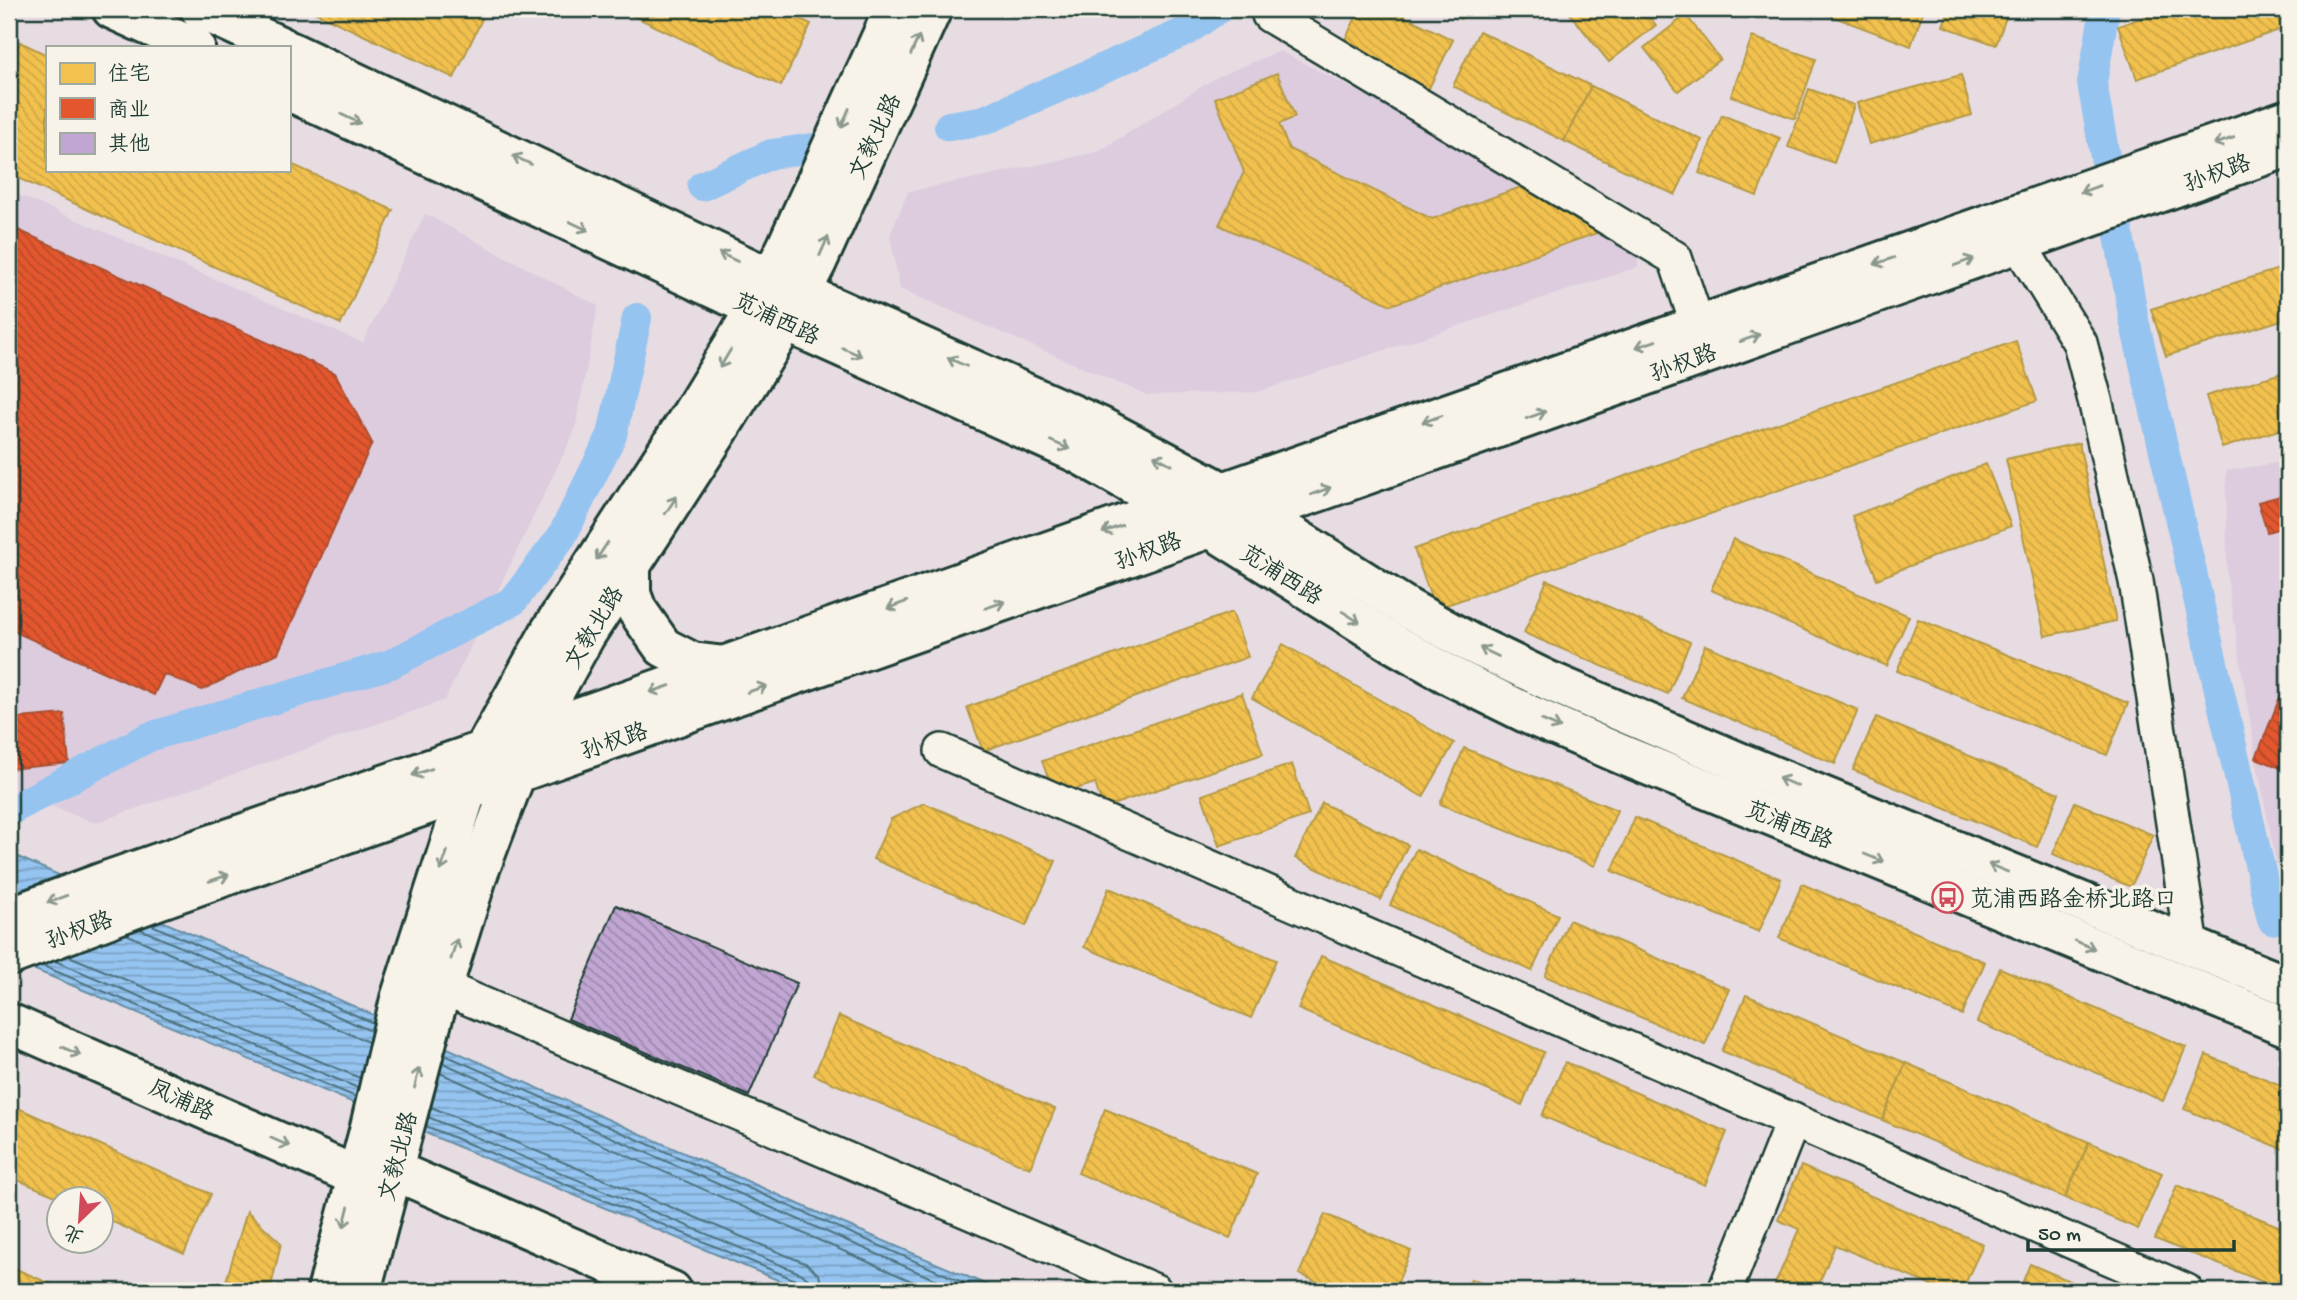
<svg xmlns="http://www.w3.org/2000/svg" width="2297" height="1300" font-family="'Gochi Hand','LXGW WenKai TC',sans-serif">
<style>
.built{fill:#dcccde}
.water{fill:url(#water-rules);stroke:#668ea5;stroke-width:2}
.homes{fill:url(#homes-back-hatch);stroke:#b39946;stroke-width:2}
.shops{fill:url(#shops-back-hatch);stroke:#a94f30;stroke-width:2}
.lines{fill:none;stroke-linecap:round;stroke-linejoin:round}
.shore{stroke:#4e737f;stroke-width:2}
.canal{stroke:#95c4f0;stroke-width:30}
.building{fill:url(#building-back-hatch);stroke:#1f3d34;stroke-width:2}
.minor-casing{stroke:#1f3d34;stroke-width:38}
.tertiary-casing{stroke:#1f3d34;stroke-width:44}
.secondary-casing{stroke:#1f3d34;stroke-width:44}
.minor{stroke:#f7f3e8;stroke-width:33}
.tertiary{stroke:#f7f3e8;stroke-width:38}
.secondary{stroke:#f7f3e8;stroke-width:38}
.oneway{stroke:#8b988e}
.labels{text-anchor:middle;stroke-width:7;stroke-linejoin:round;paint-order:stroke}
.street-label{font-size:23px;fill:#1f3d34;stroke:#f7f3e8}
.poi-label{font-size:23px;fill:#1f3d34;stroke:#f7f3e8;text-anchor:start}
</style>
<defs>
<pattern id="water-rules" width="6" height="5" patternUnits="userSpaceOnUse" patternTransform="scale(1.75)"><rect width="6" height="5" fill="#95c4f0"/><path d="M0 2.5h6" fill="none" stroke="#79a0c3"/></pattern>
<pattern id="homes-back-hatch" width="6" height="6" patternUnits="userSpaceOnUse" patternTransform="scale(1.75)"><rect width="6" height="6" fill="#f2c14e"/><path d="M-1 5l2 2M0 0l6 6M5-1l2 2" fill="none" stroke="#cfa745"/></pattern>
<pattern id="shops-back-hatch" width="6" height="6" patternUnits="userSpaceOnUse" patternTransform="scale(1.75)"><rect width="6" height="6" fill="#e4572e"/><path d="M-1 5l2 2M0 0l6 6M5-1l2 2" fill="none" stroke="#b84928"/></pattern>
<pattern id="building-back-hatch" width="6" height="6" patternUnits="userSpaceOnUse" patternTransform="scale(1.75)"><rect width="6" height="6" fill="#c1a6d3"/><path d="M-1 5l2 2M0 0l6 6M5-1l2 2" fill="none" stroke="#9c88ac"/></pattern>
</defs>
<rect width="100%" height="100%" fill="#e7dce2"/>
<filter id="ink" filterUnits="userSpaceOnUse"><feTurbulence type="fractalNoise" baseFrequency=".0143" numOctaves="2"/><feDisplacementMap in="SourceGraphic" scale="14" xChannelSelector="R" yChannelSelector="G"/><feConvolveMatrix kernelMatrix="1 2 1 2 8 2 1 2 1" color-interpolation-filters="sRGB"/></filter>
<g filter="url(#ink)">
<g class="built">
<polygon points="1280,51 1637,235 1638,267 1257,392 1147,395 900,289 890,235 908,192 1098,152 1217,77"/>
<polygon points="9,191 363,343 425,214 598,306 575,430 445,700 95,823 9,790"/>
<polygon points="2288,461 2288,925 2256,758 2227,577 2226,471"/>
</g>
<polygon class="water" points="9,853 821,1214 1001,1291 804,1291 9,959"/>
<g class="homes">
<polygon points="308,9 461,9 482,19 454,78"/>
<polygon points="619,9 779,9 811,24 781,86"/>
<polygon points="1360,9 1390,9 1453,40 1428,90 1341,48"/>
<polygon points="1452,9 1474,9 1460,19"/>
<polygon points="1566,9 1643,9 1656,25 1609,62"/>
<polygon points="1813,9 1924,9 1911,46"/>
<polygon points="1949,9 2009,9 1996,45 1943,26"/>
<polygon points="2167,9 2288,9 2288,27 2137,79 2118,26"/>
<polygon points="1686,15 1720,59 1678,91 1644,48"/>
<polygon points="1479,31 1591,86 1564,141 1453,86"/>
<polygon points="1752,37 1816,59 1795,119 1731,96"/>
<polygon points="20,42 47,55 47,170 289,170 289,163 393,210 341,324 9,174 9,68"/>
<polygon points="1277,73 1295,117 1279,124 1289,149 1432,219 1546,178 1614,227 1391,305 1219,225 1244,172 1215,98"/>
<polygon points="1961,75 1972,115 1869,144 1857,103"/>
<polygon points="1591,86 1702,140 1675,195 1564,141"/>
<polygon points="1809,89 1854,105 1834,163 1788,147"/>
<polygon points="1722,115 1780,138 1757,196 1699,173"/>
<polygon points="2288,266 2288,318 2166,356 2151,309"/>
<polygon points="2016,341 2037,401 1435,609 1414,549"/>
<polygon points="2288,371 2288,427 2222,448 2206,396"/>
<polygon points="2079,443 2116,621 2045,636 2006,459"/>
<polygon points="1986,464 2011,526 1877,579 1852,516"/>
<polygon points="1733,539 1909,616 1887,666 1711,590"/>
<polygon points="1547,580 1690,642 1668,694 1524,633"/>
<polygon points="1232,612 1248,657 983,751 967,707"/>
<polygon points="1918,619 2128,703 2107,755 1897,671"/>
<polygon points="1283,644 1454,743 1423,797 1252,698"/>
<polygon points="1705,645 1858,710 1835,764 1682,698"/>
<polygon points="1242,693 1263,754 1103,808 1095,783 1055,796 1042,761"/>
<polygon points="1876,717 2059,793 2037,847 1853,770"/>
<polygon points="1464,748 1617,810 1595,866 1440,804"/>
<polygon points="1292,764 1309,815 1219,846 1202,795"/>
<polygon points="2075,802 2153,835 2131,887 2053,854"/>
<polygon points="924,803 1056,861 1026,926 873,859 891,819"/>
<polygon points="1322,803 1408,845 1381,900 1295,858"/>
<polygon points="1635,817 1781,879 1759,932 1612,871"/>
<polygon points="1416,849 1558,915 1532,971 1390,905"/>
<polygon points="1802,884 1985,962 1962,1015 1779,938"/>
<polygon points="1109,888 1276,960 1251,1018 1084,947"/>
<polygon points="1569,920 1729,989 1705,1045 1545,976"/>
<polygon points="1321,956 1544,1052 1522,1105 1298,1009"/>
<polygon points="2000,968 2186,1047 2163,1101 1977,1022"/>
<polygon points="1746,995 1906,1063 1882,1120 1722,1051"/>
<polygon points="839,1016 1055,1109 1030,1168 814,1075"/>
<polygon points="2206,1055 2288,1088 2288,1151 2184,1109"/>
<polygon points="1565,1062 1727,1132 1705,1185 1542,1116"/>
<polygon points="1906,1063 2089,1142 2065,1198 1882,1120"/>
<polygon points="9,1104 211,1194 184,1254 102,1217 102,1198 60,1198 9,1176"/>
<polygon points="1105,1109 1257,1174 1230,1238 1078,1173"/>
<polygon points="2089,1142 2162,1173 2138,1229 2065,1198"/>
<polygon points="1801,1166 1983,1244 1962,1291 1944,1291 1835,1245 1816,1291 1772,1291 1799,1229 1778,1220"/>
<polygon points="2177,1185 2288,1230 2288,1285 2286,1291 2155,1239"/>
<polygon points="247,1211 281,1243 270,1291 223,1291"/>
<polygon points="1325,1214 1411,1251 1394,1291 1338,1291 1299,1274"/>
<polygon points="2030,1264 2093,1291 2019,1291"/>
<polygon points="9,1266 67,1291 9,1291"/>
<polygon points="1471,1279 1501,1291 1466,1291"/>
</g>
<g class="shops">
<polygon points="9,226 335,373 372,443 278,653 202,690 164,674 154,695 9,629"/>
<polygon points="2288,494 2288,526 2267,532 2258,502"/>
<polygon points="2284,687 2288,689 2288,771 2256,758"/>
<polygon points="64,714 69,763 9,769 9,719"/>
</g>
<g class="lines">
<g class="shore">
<polyline points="152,925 373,1023"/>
<polyline points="140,929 371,1031"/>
<polyline points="126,934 368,1042"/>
<polyline points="69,956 360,1078"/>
<polyline points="55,961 358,1088"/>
<polyline points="43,966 356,1097"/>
<polyline points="445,1055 983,1291"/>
<polyline points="443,1063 961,1291"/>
<polyline points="440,1073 934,1291"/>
<polyline points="431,1107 807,1264 819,1275 823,1291"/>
<polyline points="428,1117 802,1274 810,1281 812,1291"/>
<polyline points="426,1126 798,1281 803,1286 803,1291"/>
</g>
<g class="canal">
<polyline points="2105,9 2092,83 2134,320 2272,920"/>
<polyline points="949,126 985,120 1185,32 1218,9"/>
<polyline points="702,186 771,154 820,147"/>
<polyline points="9,811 149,737 391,664 513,601 562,536 612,435 637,318"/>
</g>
</g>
<polygon class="building" points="616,905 797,983 749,1096 568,1019"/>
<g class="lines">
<defs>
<g id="minor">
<polyline points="1269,15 1675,258 1698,326"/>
<polyline points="2018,243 2080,343 2096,404 2136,581 2192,947"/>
<polyline points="942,751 2186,1291"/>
<polyline points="442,987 1155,1291"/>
<polyline points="1725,1291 1793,1120"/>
</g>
<g id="tertiary">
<polyline points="112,9 195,47"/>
<polyline points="200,9 282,47"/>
<polyline points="289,51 802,293 1099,426 1223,492 1409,609 1470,643 1549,681 1739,762 2288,986"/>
<polyline points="289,91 786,322 1079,454 1210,528 1391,642 1453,677 1530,715 1623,755 2288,1027"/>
<polyline points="631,564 631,594 637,610 663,647 692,662 725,666"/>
<polyline points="9,1023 356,1176"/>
<polyline points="393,1170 672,1291"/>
<polyline points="327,1291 370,1127 400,999 467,791 484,750 551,630 692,413 756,308 786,248 894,9"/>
<polyline points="361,1291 434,1014 478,874 531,734 585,636 717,433 786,322 817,262 932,9"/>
</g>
<g id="secondary">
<polyline points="9,917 106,881 531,734 1173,507 1223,492 2288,119"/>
<polyline points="9,956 155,901 1210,528 1318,492 2288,147"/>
</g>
</defs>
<use href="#minor" class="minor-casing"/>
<use href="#tertiary" class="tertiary-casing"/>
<use href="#secondary" class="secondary-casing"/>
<use href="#minor" class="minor"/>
<use href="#tertiary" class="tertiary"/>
<use href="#secondary" class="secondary"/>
</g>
<defs><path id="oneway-shaft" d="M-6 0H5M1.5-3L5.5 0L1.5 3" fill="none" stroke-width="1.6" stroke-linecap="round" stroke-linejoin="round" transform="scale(1.75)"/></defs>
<g class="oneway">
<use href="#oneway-shaft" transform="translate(915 45) rotate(-66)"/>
<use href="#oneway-shaft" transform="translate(845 118) rotate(114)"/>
<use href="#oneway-shaft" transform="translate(351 119) rotate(25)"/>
<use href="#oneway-shaft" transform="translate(2224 141) rotate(161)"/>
<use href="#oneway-shaft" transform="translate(522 160) rotate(-155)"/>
<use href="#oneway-shaft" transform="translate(2090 189) rotate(160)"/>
<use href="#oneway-shaft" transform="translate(579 226) rotate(25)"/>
<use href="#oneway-shaft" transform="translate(824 246) rotate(-66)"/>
<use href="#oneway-shaft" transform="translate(728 257) rotate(-155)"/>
<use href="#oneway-shaft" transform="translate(1884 261) rotate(161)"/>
<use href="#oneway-shaft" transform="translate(1964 262) rotate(-20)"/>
<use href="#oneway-shaft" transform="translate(1750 338) rotate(-20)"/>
<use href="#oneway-shaft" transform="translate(1646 344) rotate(161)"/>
<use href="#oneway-shaft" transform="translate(852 352) rotate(24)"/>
<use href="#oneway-shaft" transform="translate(725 359) rotate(121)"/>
<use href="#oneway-shaft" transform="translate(957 362) rotate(-156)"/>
<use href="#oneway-shaft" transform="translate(1536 415) rotate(-20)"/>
<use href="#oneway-shaft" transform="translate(1432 419) rotate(161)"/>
<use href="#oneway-shaft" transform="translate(1060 445) rotate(24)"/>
<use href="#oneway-shaft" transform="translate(1163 460) rotate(-152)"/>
<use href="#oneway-shaft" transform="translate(1321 491) rotate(-20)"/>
<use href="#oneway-shaft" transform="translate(671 505) rotate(-57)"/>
<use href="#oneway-shaft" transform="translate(1112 529) rotate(160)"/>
<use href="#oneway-shaft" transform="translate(602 551) rotate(123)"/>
<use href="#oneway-shaft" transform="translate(897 605) rotate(160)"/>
<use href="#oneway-shaft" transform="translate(995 605) rotate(-19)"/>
<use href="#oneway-shaft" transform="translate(1351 617) rotate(32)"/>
<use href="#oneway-shaft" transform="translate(1489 652) rotate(-154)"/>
<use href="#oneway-shaft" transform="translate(660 689) rotate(161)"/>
<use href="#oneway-shaft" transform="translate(757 689) rotate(-19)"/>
<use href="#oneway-shaft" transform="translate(1551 724) rotate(23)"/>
<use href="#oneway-shaft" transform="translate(422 772) rotate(161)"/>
<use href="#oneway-shaft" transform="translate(1788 782) rotate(-158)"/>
<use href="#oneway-shaft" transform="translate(1874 858) rotate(22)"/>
<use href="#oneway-shaft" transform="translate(444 861) rotate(109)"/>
<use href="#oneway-shaft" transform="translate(1998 868) rotate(-158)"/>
<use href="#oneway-shaft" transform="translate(219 878) rotate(-19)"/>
<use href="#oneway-shaft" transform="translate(57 899) rotate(160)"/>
<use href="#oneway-shaft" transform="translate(2085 945) rotate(22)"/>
<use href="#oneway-shaft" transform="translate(454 949) rotate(-73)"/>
<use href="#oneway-shaft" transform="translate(71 1051) rotate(24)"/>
<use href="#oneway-shaft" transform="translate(417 1078) rotate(-76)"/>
<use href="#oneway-shaft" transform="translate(280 1142) rotate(24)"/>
<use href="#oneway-shaft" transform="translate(346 1217) rotate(104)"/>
</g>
</g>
<defs>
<symbol id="bus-ring" viewBox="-11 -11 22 22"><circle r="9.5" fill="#f7f3e8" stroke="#d1495b" stroke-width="1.5"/><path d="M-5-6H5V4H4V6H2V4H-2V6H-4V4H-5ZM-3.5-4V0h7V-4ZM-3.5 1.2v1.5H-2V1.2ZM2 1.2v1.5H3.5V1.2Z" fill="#d1495b"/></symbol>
</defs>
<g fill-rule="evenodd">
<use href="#bus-ring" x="1930" y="880" width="35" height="35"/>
</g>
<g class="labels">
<g class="street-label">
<text transform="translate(874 136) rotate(-65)" y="8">文教北路</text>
<text transform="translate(2217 172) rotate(-20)" y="8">孙权路</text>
<text transform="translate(777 318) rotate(25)" y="8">苋浦西路</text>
<text transform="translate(1683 362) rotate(-20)" y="8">孙权路</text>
<text transform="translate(1148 550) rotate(-20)" y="8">孙权路</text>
<text transform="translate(1282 574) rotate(32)" y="8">苋浦西路</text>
<text transform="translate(593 627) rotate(-59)" y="8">文教北路</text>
<text transform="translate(614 740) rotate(-19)" y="8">孙权路</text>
<text transform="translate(1790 824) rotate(22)" y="8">苋浦西路</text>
<text transform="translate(79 929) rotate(-20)" y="8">孙权路</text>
<text transform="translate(182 1099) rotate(24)" y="8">凤浦路</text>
<text transform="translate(397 1156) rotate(-75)" y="8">文教北路</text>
</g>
<g class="poi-label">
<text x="1970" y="906">苋浦西路金桥北路口</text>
</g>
</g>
<rect width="2297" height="1300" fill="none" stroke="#f7f3e8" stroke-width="35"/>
<rect x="18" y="18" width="2262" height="1265" fill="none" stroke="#1f3d34" stroke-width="2.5" filter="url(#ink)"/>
<rect x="46" y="46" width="245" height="126" fill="#f7f3e8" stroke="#a1aaa0" stroke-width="2"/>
<rect x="60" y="63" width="35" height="21" fill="#f2c14e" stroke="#a1aaa0" stroke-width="2"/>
<text x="108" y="80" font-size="21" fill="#1f3d34">住宅</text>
<rect x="60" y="98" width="35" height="21" fill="#e4572e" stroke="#a1aaa0" stroke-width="2"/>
<text x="108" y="116" font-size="21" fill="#1f3d34">商业</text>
<rect x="60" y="133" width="35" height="21" fill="#c1a6d3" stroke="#a1aaa0" stroke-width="2"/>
<text x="108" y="150" font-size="21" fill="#1f3d34">其他</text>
<g transform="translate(80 1220) rotate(205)"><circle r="33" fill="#f7f3e8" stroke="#a1aaa0" stroke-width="2"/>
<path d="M0-5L12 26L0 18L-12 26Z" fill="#d1495b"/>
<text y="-10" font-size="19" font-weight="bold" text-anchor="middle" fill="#1f3d34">北</text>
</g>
<path d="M2028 1240v10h206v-10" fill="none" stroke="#1f3d34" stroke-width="3.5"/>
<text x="2038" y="1240" font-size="21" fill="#1f3d34" stroke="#f7f3e8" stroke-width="5" paint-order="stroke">50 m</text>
</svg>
